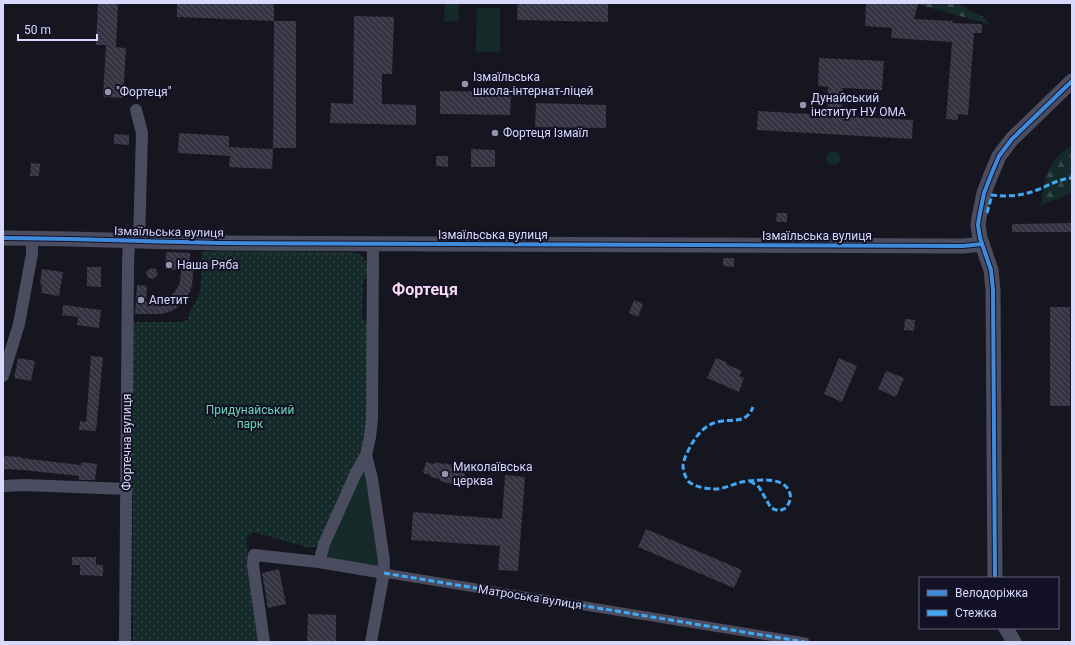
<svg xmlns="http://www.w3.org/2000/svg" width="1075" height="645" font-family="Roboto,sans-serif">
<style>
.green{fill:#152b2a}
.forest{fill:url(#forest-firs)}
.park{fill:url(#park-dots)}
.building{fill:url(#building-back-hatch)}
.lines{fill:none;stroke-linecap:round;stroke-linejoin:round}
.pedestrian{stroke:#4c4c60;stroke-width:9}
.minor{stroke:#4c4c60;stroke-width:12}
.tertiary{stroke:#4c4c60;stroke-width:15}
.quiet{stroke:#3fa9f5;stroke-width:3;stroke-dasharray:6 3;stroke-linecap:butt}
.cycleway-casing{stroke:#131125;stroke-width:6}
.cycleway{stroke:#408adc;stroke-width:4}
.poi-dot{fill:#9594af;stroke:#131125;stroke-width:1.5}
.labels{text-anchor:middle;stroke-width:4;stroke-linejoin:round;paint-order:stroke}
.poi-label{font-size:12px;fill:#d9d8fc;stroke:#131125;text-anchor:start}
.street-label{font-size:12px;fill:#d9d8fc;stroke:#131125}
.park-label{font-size:12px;fill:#6ad6b1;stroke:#131125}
.district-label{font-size:16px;font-weight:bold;fill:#fcdaf3;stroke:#131125}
</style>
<defs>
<pattern id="forest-firs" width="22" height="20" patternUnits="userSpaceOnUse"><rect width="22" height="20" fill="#152b2a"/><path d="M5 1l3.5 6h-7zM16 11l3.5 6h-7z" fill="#36494a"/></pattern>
<pattern id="park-dots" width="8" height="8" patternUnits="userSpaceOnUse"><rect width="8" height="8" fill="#152b2a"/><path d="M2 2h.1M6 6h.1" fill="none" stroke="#36494a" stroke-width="1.8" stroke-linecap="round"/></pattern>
<pattern id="building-back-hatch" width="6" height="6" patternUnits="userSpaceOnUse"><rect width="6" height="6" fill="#343442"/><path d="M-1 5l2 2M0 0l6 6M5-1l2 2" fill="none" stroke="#51515e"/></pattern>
</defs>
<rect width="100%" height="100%" fill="#161620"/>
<g class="green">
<polygon points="445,3 459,3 458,22 444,21"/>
<polygon points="477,8 500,8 500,52 476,52"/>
<circle cx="833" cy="158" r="7"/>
<polygon points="364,471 366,472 379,566 326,559 325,551 362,472"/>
</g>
<g class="forest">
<path d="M913,3h47c7,10 24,9 29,21z"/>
<path d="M1072,146v47l-31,12c4,-26 5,-45 31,-59z"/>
</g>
<path class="park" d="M202,251l150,1c14,2 22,19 11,29l-1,37 6,5 -2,104 -3,17 -3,8 -40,90c-3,4 -5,5 -10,6l-56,-16 -8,7 4,34 10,69h-127v-320h49l6,-2c1,-12 8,-15 11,-26 4,-13 2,-29 3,-43z"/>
<g class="building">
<polygon points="98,3 118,3 116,47 126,48 123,98 103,97 106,45 96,45"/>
<polygon points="177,3 274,3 274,21 177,17"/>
<polygon points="518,3 608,3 608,22 517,20"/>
<polygon points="866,3 913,3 918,4 914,19 953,21 952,23 982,24 982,33 974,33 968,115 958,114 958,120 946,119 952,42 891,38 892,28 865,26"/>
<polygon points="354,16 394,17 392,74 382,74 382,104 416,105 416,125 330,123 331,103 353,104"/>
<polygon points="274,21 296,21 296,148 273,148"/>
<polygon points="819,58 884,61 882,90 843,88 841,116 913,120 912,139 757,130 758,111 827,115 828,87 818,86"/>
<polygon points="440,91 511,92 510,115 440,114"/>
<polygon points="536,103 606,105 606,128 535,127"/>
<polygon points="179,133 229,136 229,147 273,149 272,169 229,167 230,156 178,153"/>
<polygon points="114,134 129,135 129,145 114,144"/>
<polygon points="471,149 495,150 495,167 471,167"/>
<polygon points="436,156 448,156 448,167 436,166"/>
<polygon points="31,163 40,164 39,176 30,176"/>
<polygon points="777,213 787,213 787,222 776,222"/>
<polygon points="1072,223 1072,232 1012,232 1012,224"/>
<polygon points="166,252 190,253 190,261 194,261 192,285 190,292 181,304 175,309 169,312 161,314 135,314 137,285 147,286 146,302 158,302 168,299 172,295 178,287 180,282 181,270 165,269"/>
<polygon points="723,258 734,258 734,267 723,266"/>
<polygon points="87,267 101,267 101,287 87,286"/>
<polygon points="151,268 156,269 158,275 153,279 148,278 146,272"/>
<polygon points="42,269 63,272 59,296 41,293 42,285 40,285"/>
<polygon points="634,300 643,304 638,317 629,313"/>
<polygon points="63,305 101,310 99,328 77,325 78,317 62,315"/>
<rect x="1050" y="307" width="20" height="99"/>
<polygon points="905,319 915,320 914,331 904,330"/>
<polygon points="91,356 103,357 96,431 79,430 80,421 86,422"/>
<polygon points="18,358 35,361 31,381 14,378"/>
<polygon points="716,358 727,362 726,364 742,371 739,376 744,378 739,392 707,378"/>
<polygon points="839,358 857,366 842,402 824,394"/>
<polygon points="886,371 904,378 896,397 878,389"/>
<polygon points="3,456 21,457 21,458 81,465 81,462 97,464 95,480 79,480 79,476 24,470 3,469"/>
<polygon points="426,462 434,464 434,462 443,464 444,463 460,467 464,472 465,478 462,482 455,485 439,481 440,479 430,477 431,475 423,473"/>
<polygon points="505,475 525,477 518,571 498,570 500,546 411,540 413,512 502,519"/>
<polygon points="646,529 742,570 734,588 638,547"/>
<polygon points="72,557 96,557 96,565 103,565 103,576 80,575 80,565 72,565"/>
<polygon points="279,569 286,604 268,608 262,573"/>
<polygon points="308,614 336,615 336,642 307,642"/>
</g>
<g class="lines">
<polyline class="pedestrian" points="384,573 805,642"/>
<g class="minor">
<polyline points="136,110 142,133 139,241"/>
<polyline points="3,376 19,324 32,254 32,238"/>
<polyline points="366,455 372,479 384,561 383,577 371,642"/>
<polyline points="3,486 24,485 127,489"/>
<polyline points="319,562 324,544 356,473 366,455 370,437 372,419 373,245"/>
<polyline points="125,642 128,264 129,241"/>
<polyline points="264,642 253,565 254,555 319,562 384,573"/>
</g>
<g class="tertiary">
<path d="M3,238c72,0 145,4 217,5 248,2 496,3 743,3l19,-2"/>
<polyline points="995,578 993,290 991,270 980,238 978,225 979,218 984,193 991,175 999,156 1012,139 1072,81"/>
<polyline points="1006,628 1014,642"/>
</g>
<g class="quiet">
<path d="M991,195c15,2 31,1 46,-5 12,-5 22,-11 35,-12"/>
<polyline points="987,213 992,195"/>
<path d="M750,481l9,6 12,21 8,3 7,-3c4,-6 6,-11 3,-17 -6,-15 -35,-11 -47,-9 -9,2 -18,7 -27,7 -8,0 -19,-2 -26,-7 -4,-5 -6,-11 -6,-17 1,-7 5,-14 8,-20 6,-10 14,-20 26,-23 16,-4 29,3 36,-15"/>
<polyline points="384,573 805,642"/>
</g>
<defs>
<g id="cycleway">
<path d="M3,238c72,0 145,4 217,5 248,2 496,3 743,3l19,-2"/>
<polyline points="995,578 993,290 991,270 980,238 978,225 979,218 984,193 991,175 999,156 1012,139 1072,81"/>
</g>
</defs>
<use href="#cycleway" class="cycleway-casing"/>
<use href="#cycleway" class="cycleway"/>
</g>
<g class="poi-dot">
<circle cx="465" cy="84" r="4"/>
<circle cx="108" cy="92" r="4"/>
<circle cx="803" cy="105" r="4"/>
<circle cx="495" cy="133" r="4"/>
<circle cx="169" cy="265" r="4"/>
<circle cx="141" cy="300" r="4"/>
<circle cx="445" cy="474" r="4"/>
</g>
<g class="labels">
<g class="poi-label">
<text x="473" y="81">Ізмаїльська<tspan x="473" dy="14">школа-інтернат-ліцей</tspan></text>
<text x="116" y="96">"Фортеця"</text>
<text x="811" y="102">Дунайський<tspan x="811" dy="14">інститут НУ ОМА</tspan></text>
<text x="503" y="137">Фортеця Ізмаїл</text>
<text x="177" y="269">Наша Ряба</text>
<text x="149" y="304">Апетит</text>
<text x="453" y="471">Миколаївська<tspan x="453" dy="14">церква</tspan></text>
</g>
<g class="street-label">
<text transform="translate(169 232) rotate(1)" y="4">Ізмаїльська вулиця</text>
<text x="493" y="239">Ізмаїльська вулиця</text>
<text x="817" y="240">Ізмаїльська вулиця</text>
<text transform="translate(127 442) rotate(-90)" y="4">Фортечна вулиця</text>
<text transform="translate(530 597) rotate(9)" y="4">Матроська вулиця</text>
</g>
<g class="park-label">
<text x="250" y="414">Придунайський<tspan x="250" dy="14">парк</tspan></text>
</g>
<g class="district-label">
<text x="425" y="295">Фортеця</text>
</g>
</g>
<rect width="1075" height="645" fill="none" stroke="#d9d8fc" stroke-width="8"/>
<rect x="919" y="577" width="140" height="52" fill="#131125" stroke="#62617b"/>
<rect x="927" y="590" width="20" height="6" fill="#408adc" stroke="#62617b"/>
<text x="955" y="597" font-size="12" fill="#d9d8fc">Велодоріжка</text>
<rect x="927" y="610" width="20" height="6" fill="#3fa9f5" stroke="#62617b"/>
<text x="955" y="617" font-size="12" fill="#d9d8fc">Стежка</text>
<path d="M18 34v6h79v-6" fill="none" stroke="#d9d8fc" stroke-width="2"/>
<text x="24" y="34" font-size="12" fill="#d9d8fc" stroke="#131125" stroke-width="3" paint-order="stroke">50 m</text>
</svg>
